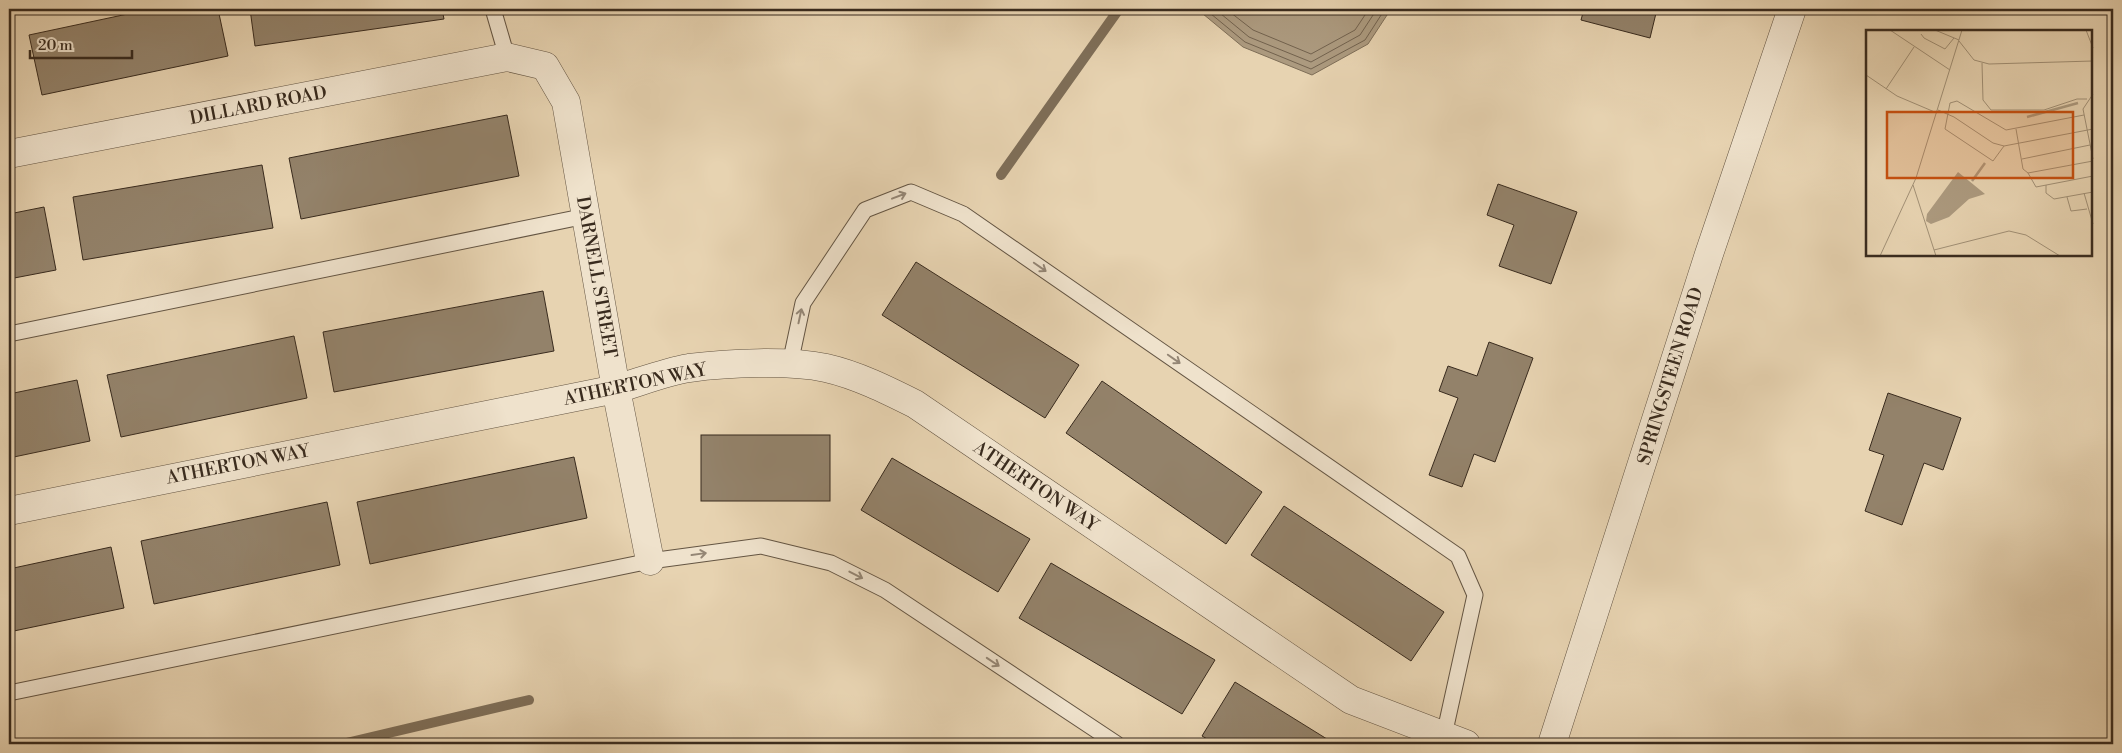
<svg xmlns="http://www.w3.org/2000/svg" width="2122" height="753" font-family="'Libre Bodoni',serif">
<style>
.water{fill:#ac9a7f;stroke:#7e6e58}
.lines{fill:none;stroke-linecap:round;stroke-linejoin:round}
.shore{stroke:#72624e;stroke-width:1}
.stream{stroke:#7e6e58;stroke-width:10}
.building{fill:#93826a;stroke:#392b1e}
.service-casing{stroke:#645543;stroke-width:17}
.minor-casing{stroke:#645543;stroke-width:29}
.tertiary-casing{stroke:#645543;stroke-width:29}
.service{stroke:#efe2cc;stroke-width:15}
.minor{stroke:#efe2cc;stroke-width:28}
.tertiary{stroke:#efe2cc;stroke-width:28}
.oneway{stroke:#948675}
.labels{text-anchor:middle;stroke-width:4.5;stroke-linejoin:round;paint-order:stroke}
.street-label{font-size:18px;fill:#392b1e;stroke:#efe2cc}
.inset-river{fill:none;stroke:#ac9a7f;stroke-width:2.5}
.inset-road{fill:none;stroke:#a19076;stroke-width:1}
.view{fill:#c55010;fill-opacity:0.15;stroke:#c55010;stroke-width:2.5}
.inset-edge{fill:none;stroke:#392b1e;stroke-width:2.5}
</style>
<rect width="100%" height="100%" fill="#e7d3b1"/>
<filter id="stains"><feTurbulence type="fractalNoise" baseFrequency=".004" numOctaves="4"/><feColorMatrix values="0 0 0 0 .2 0 0 0 0 .09 0 0 0 0 .02 0 0 0 .5 -.17"/></filter>
<radialGradient id="worn" r=".72"><stop offset=".6" stop-color="#630" stop-opacity="0"/><stop offset="1" stop-color="#630" stop-opacity=".3"/></radialGradient>
<polygon class="water" points="1197,9 1391,9 1368,44 1312,75 1243,47"/>
<g class="lines">
<g class="shore">
<polyline points="1205,9 1245,42 1311,69 1365,40 1385,9"/>
<polyline points="1215,9 1249,37 1311,62 1360,35 1377,9"/>
<polyline points="1226,9 1253,30 1311,54 1355,30 1369,9"/>
</g>
<g class="stream">
<polyline points="1001,175 1119,9"/>
<polyline points="342,744 529,700"/>
</g>
</g>
<g class="building">
<polygon points="151,9 218,9 228,56 42,95 29,35"/>
<polygon points="250,9 442,9 444,19 255,46"/>
<polygon points="1584,9 1657,9 1650,38 1581,20"/>
<polygon points="507,115 519,176 301,219 289,158"/>
<polygon points="262,165 273,228 83,260 73,197"/>
<polygon points="1498,184 1577,212 1551,284 1499,266 1514,225 1487,215"/>
<polygon points="44,207 56,270 9,279 9,214"/>
<polygon points="916,262 1079,365 1045,418 882,315"/>
<polygon points="543,291 554,351 334,392 323,332"/>
<polygon points="294,336 307,398 121,437 107,375"/>
<polygon points="1489,342 1533,358 1495,462 1474,454 1462,487 1429,475 1458,398 1439,391 1448,366 1477,376"/>
<polygon points="77,380 90,441 9,458 9,394"/>
<polygon points="1102,381 1262,492 1226,544 1066,433"/>
<polygon points="1888,393 1961,418 1943,470 1924,463 1902,525 1865,511 1884,455 1869,450"/>
<rect x="701" y="435" width="129" height="66"/>
<polygon points="574,457 587,518 370,564 357,502"/>
<polygon points="892,458 1030,539 998,592 861,510"/>
<polygon points="327,502 340,565 154,604 141,541"/>
<polygon points="1284,506 1444,612 1411,661 1251,555"/>
<polygon points="111,547 124,608 9,632 9,569"/>
<polygon points="1051,563 1215,660 1182,714 1019,618"/>
<polygon points="1235,682 1335,744 1216,744 1202,736"/>
</g>
<g class="lines">
<defs>
<g id="service">
<polyline points="493,9 507,57"/>
<polyline points="9,334 586,216"/>
<polyline points="790,364 803,303 865,210 911,192 963,214 1458,556 1475,595 1443,740"/>
<polyline points="9,693 650,561 761,546 831,563 885,590 1117,744"/>
</g>
<g id="minor">
<polyline points="9,154 507,57 545,66 566,102 616,389 650,561"/>
<path d="M9,511l607,-122c24,-7 49,-17 73,-21 39,-5 99,-8 137,0 31,7 61,22 89,36l436,296 115,44"/>
</g>
<polyline id="tertiary" points="1552,744 1709,254 1792,9"/>
</defs>
<use href="#service" class="service-casing"/>
<use href="#minor" class="minor-casing"/>
<use href="#tertiary" class="tertiary-casing"/>
<use href="#service" class="service"/>
<use href="#minor" class="minor"/>
<use href="#tertiary" class="tertiary"/>
</g>
<defs><path id="oneway-shaft" d="M-6 0H5M1.5-3L5.5 0L1.5 3" fill="none" stroke-width="1.6" stroke-linecap="round" stroke-linejoin="round" transform="scale(1.25)"/></defs>
<g class="oneway">
<use href="#oneway-shaft" transform="translate(899 196) rotate(-21)"/>
<use href="#oneway-shaft" transform="translate(1040 267) rotate(35)"/>
<use href="#oneway-shaft" transform="translate(800 316) rotate(-78)"/>
<use href="#oneway-shaft" transform="translate(1174 359) rotate(35)"/>
<use href="#oneway-shaft" transform="translate(699 554) rotate(-8)"/>
<use href="#oneway-shaft" transform="translate(856 575) rotate(27)"/>
<use href="#oneway-shaft" transform="translate(993 662) rotate(34)"/>
</g>
<g class="labels">
<g class="street-label">
<text transform="translate(258 105) rotate(-11)" y="6">DILLARD ROAD</text>
<text transform="translate(597 277) rotate(80)" y="6">DARNELL STREET</text>
<text transform="translate(1670 376) rotate(-73)" y="6">SPRINGSTEEN ROAD</text>
<text transform="translate(635 384) rotate(-12)" y="6">ATHERTON WAY</text>
<text transform="translate(238 464) rotate(-11)" y="6">ATHERTON WAY</text>
<text transform="translate(1036 486) rotate(34)" y="6">ATHERTON WAY</text>
</g>
</g>
<g transform="translate(1866 30)">
<rect width="226" height="226" fill="#e7d3b1"/>
<path d="M92,142l27,22 -16,5 -20,18 -18,7 -5,-3 1,-7z" fill="#ac9a7f"/>
<path class="inset-river" d="M161,87l51,-14M106,151l13,-18"/>
<path class="inset-road" d="M24,0l60,40M69,0l24,10M220,0l7,18M55,4l3,4 21,11 9,-11M93,11l15,19 15,4 104,-3M116,33l1,37 8,10h53l33,-11h10M0,45l31,21 40,17M20,59l28,-42M227,64l-10,15 10,50M72,80l16,7 39,26 11,3 89,-17M150,99l7,40 5,4M138,116l-11,15 -48,-32 5,-26 7,-2 49,29 78,-15M156,129l68,-14M162,143l8,14 57,-11M162,143l65,-12M47,155l23,71M180,155v8l8,6 39,-7M218,163l9,31M201,167l4,14 16,-2M68,220l75,-19 17,4 34,21M14,226l36,-78 46,-148"/>
<path class="view" d="M21,82h186v66h-186z"/>
<rect width="226" height="226" class="inset-edge"/>
</g>
<rect width="2122" height="753" fill="none" stroke="#e7d3b1" stroke-width="30"/>
<rect x="10" y="10" width="2102" height="733" fill="none" stroke="#392b1e" stroke-width="2.5"/>
<rect x="15" y="15" width="2092" height="723" fill="none" stroke="#392b1e"/>
<path d="M30 50v8h102v-8" fill="none" stroke="#392b1e" stroke-width="2.5"/>
<text x="38" y="50" font-size="15" fill="#392b1e" stroke="#efe2cc" stroke-width="4" paint-order="stroke">20 m</text>
<rect width="100%" height="100%" filter="url(#stains)"/>
<rect width="100%" height="100%" fill="url(#worn)"/>
</svg>
